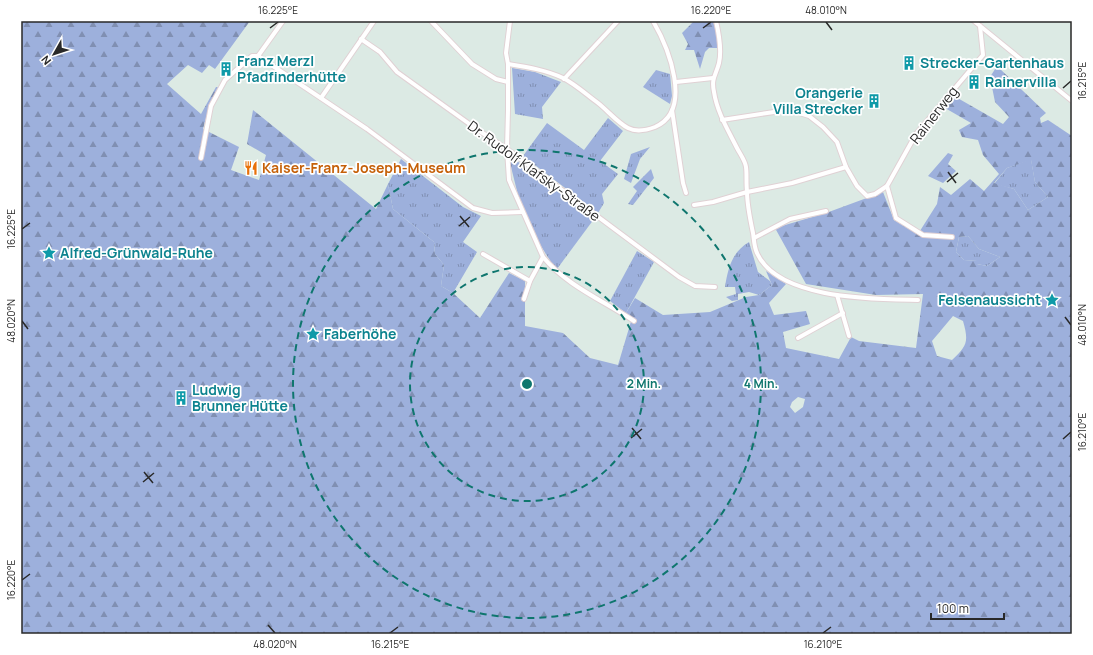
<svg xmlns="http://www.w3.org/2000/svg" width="1093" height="655" font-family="Manrope,sans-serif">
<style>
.grass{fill:url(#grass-tufts)}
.forest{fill:url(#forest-firs);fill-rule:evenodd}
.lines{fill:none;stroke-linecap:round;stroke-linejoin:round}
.street-casing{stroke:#e0d1d4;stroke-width:6}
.street{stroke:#fff;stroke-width:4}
.ticks{fill:none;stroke:#292929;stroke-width:1.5}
.ring{fill:none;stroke:#0f766e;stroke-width:2;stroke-dasharray:7 5}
.labels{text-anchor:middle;stroke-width:3.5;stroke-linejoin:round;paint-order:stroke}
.culture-label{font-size:14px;font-weight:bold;fill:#0d838f;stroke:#fff;text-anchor:start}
.street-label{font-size:14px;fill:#292929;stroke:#fff}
.food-label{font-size:14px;font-weight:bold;fill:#c56008;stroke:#fff;text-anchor:start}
.centre{fill:#0f766e;stroke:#fff;stroke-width:2}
.ring-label{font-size:12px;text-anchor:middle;font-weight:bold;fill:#0f766e;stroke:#fff;stroke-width:3.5;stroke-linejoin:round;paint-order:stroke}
.neatline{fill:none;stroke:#292929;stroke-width:1.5}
.ticks-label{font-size:10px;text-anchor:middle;fill:#292929}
</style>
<defs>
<pattern id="grass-tufts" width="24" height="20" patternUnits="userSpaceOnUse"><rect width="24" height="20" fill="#9db0dc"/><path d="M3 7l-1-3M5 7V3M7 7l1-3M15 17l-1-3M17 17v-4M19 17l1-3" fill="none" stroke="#808fb2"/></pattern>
<pattern id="forest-firs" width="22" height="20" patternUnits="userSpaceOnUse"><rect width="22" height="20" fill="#9db0dc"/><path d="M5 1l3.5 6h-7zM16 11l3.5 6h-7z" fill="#808fb2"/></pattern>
</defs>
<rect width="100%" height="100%" fill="#dceae4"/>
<g class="grass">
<polygon points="512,68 535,72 561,82 542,107 543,119 515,114"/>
<polygon points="656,70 670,74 672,96 670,104 643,87"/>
<polygon points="608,118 623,131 600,161 618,174 602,194 604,203 598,213 523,156 547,123 584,150"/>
<polygon points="650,147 640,159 631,183 624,179 631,154"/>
<polygon points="513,158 594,219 557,269 551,262 539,243 518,195 509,159"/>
<polygon points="401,159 463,207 481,216 463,242 477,252 453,293 441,286 444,265 435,254 434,242 393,209 388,184"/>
<polygon points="1031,159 1035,182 1048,197 1028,210 1014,189 994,184 1007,168"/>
<polygon points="651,169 654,178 633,205 628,204 637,191 633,187"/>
<polygon points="968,236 979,249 1000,257 987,266 977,264 977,261 964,260 956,252 959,237"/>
<path d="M749,242l9,30 12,9 2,4 -13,10 -10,-3 -11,2v6l-6,1 -6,-4 10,-3 -1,-7h-10c3,-19 7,-35 24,-45z"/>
<polygon points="637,251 654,262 626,313 610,301"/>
</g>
<g class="forest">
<path d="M21,21h229l-35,48 -6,-4 -7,8 -14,-8 -21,19 34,30 15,-27h2l-9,20 -6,22 36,18 -8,23 28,10 7,-25 -19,-11 6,-34 123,99 12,-25 5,25 41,33 1,12 9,11 -3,21 12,7 27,25 29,-45 16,8v45l38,7 27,25 28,7 14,-47 -6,-5 9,-15 28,17 47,-3 36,-15 13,-2 13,-10 -6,-14 20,13 -17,19 5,12 32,-4 4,13 -27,8 3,16 53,11 12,-22 8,4 57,7 7,-54 -47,1 -70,-11 -31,-56 51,-15 57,-21 11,28 24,14 19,-30 3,-17 11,8 19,-16 14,12 15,-17 -16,-19 -5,-15 -16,-3 -3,-7 12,-7 -26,-15 9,-12 49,28 6,-7 -14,-15 -5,-25 7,-11 49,47 -6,5 1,5 7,-3 24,16v498h-1051zM1031,160l4,22 13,15 -20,13 -14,-21 -20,-6 13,-15zM968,236l11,13 21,8 -13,9 -10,-2 1,-3 -14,-1 -8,-8 3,-15zM953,316l10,5c6,21 4,25 -11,39l-15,-4 -5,-15zM798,397l7,2 -2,8 -8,6 -5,-6 2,-5z"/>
<polygon points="694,21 713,21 718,38 717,48 709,48 705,52 700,69 694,50 685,50 688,44 682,33"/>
<polygon points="948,153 953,155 948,164 956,171 943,183 928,176"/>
</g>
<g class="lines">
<defs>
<g id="street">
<polyline points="431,21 472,64 496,79 508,82"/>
<path d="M510,21l-4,32 2,11v46l-1,39 2,31 34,77c24,29 61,44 91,64"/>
<path d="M716,21c3,13 6,29 3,42 -3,12 -8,15 -5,29 3,20 14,38 23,56 3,6 8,12 9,19 1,7 0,16 1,24 0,14 3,28 6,42 1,6 1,14 4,20 21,47 118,46 161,47"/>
<polyline points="974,21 1072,101"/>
<polyline points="361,39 380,52 397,72 475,128 507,149 679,277 695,286 715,287"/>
<polyline points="258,56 367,129 473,208 492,213 522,212"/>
<path d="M508,64c19,3 38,6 55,14 12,6 24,17 35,25 9,7 20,20 30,25 8,4 19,2 27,-1 39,-17 13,-80 -2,-106"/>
<polyline points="564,79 618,21"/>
<polyline points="676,82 713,78"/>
<polyline points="321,98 374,21"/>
<polyline points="672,110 683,183 686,193"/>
<polyline points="722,120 774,112 793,111 809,116 823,127 837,142 846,167 857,186 867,196 875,194 887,186 916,134 983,55 980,26"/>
<polyline points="201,158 211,106 225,80 252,56 258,56 283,21"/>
<polyline points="887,186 896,218 923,235 952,237"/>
<polyline points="694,205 713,202 747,192 792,183 846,167"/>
<polyline points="754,238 790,219 826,211"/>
<polyline points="483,254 530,281"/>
<polyline points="837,295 849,336"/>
<polyline points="524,299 530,281 543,257"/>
<polyline points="798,338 843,313"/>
</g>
</defs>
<use href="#street" class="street-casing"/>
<use href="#street" class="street"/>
</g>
<path class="ticks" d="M826,22l6,8M270,28l8,-6M703,28l8,-6M1063,88l8,-7M948,172l8,11M947,182l11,-9M460,216l9,11M459,226l11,-9M22,229l8,-6M1065,317l6,8M22,321l6,8M632,428l9,11M631,438l11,-9M1063,439l8,-7M144,472l9,11M143,482l11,-9M22,580l8,-6M268,625l7,8M390,633l8,-6M823,633l8,-6"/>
<g class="ring">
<circle cx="527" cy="384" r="117"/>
<circle cx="527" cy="384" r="234"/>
</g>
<defs>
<symbol id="building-bare" viewBox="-9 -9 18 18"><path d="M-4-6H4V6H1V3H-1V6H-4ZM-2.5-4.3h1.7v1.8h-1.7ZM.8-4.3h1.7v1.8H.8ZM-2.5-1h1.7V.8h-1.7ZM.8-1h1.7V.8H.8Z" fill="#0f9aa8" stroke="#fff" stroke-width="2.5" paint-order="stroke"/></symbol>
<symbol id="restaurant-bare" viewBox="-9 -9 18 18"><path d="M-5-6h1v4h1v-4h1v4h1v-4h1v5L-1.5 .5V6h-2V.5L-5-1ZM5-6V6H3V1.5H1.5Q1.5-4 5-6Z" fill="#e8710a" stroke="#fff" stroke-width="2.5" paint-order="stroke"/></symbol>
<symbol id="sight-bare" viewBox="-9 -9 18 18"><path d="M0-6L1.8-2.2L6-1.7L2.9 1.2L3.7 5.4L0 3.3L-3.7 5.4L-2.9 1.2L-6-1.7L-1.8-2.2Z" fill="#0f9aa8" stroke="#fff" stroke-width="2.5" paint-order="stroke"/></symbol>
</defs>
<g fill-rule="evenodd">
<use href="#building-bare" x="899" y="53" width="20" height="20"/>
<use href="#building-bare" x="216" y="59" width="20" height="20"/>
<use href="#building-bare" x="964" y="72" width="20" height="20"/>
<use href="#building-bare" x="864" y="91" width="20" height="20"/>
<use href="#restaurant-bare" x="241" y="158" width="20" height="20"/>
<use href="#sight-bare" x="39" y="243" width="20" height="20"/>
<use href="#sight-bare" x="1042" y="290" width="20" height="20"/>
<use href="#sight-bare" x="303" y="324" width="20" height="20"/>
<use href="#building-bare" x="171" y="388" width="20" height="20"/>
</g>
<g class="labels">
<g class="culture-label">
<text x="237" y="66">Franz Merzl<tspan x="237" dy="16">Pfadfinderhütte</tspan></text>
<text x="920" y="68">Strecker-Gartenhaus</text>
<text x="985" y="87">Rainervilla</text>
<text x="863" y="98" text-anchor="end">Orangerie<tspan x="863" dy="16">Villa Strecker</tspan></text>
<text x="60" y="258">Alfred-Grünwald-Ruhe</text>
<text x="1041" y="305" text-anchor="end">Felsenaussicht</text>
<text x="324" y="339">Faberhöhe</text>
<text x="192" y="395">Ludwig<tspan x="192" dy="16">Brunner Hütte</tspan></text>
</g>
<g class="street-label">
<text transform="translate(934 115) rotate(-52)" y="5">Rainerweg</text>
<text transform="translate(534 171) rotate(36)" y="5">Dr. Rudolf Klafsky-Straße</text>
</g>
<g class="food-label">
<text x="262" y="173">Kaiser-Franz-Joseph-Museum</text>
</g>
</g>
<circle cx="527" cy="384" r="6" class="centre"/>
<g class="ring-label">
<text x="644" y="388">2 Min.</text>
<text x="761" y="388">4 Min.</text>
</g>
<rect width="1093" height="655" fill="none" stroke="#ffffff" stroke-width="44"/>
<g transform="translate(54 54) rotate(231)" stroke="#ffffff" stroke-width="3" paint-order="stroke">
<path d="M0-3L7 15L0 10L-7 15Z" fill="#292929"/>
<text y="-6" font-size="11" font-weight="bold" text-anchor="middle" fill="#292929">N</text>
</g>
<path d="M931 613v6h73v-6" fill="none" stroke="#292929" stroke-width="2"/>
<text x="937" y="613" font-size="12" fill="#292929" stroke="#ffffff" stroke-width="3" paint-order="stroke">100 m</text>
<rect x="22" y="22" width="1049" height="611" class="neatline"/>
<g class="ticks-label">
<text x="278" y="14">16.225°E</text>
<text x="711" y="14">16.220°E</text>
<text x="826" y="14">48.010°N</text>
<text transform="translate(1082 81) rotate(-90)" y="4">16.215°E</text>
<text transform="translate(11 229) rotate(-90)" y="4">16.225°E</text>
<text transform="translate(11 321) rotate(-90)" y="4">48.020°N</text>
<text transform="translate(1082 325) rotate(-90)" y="4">48.010°N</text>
<text transform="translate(1082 432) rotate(-90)" y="4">16.210°E</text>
<text transform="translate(11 580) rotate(-90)" y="4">16.220°E</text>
<text x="275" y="648">48.020°N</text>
<text x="390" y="648">16.215°E</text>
<text x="823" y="648">16.210°E</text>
</g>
</svg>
